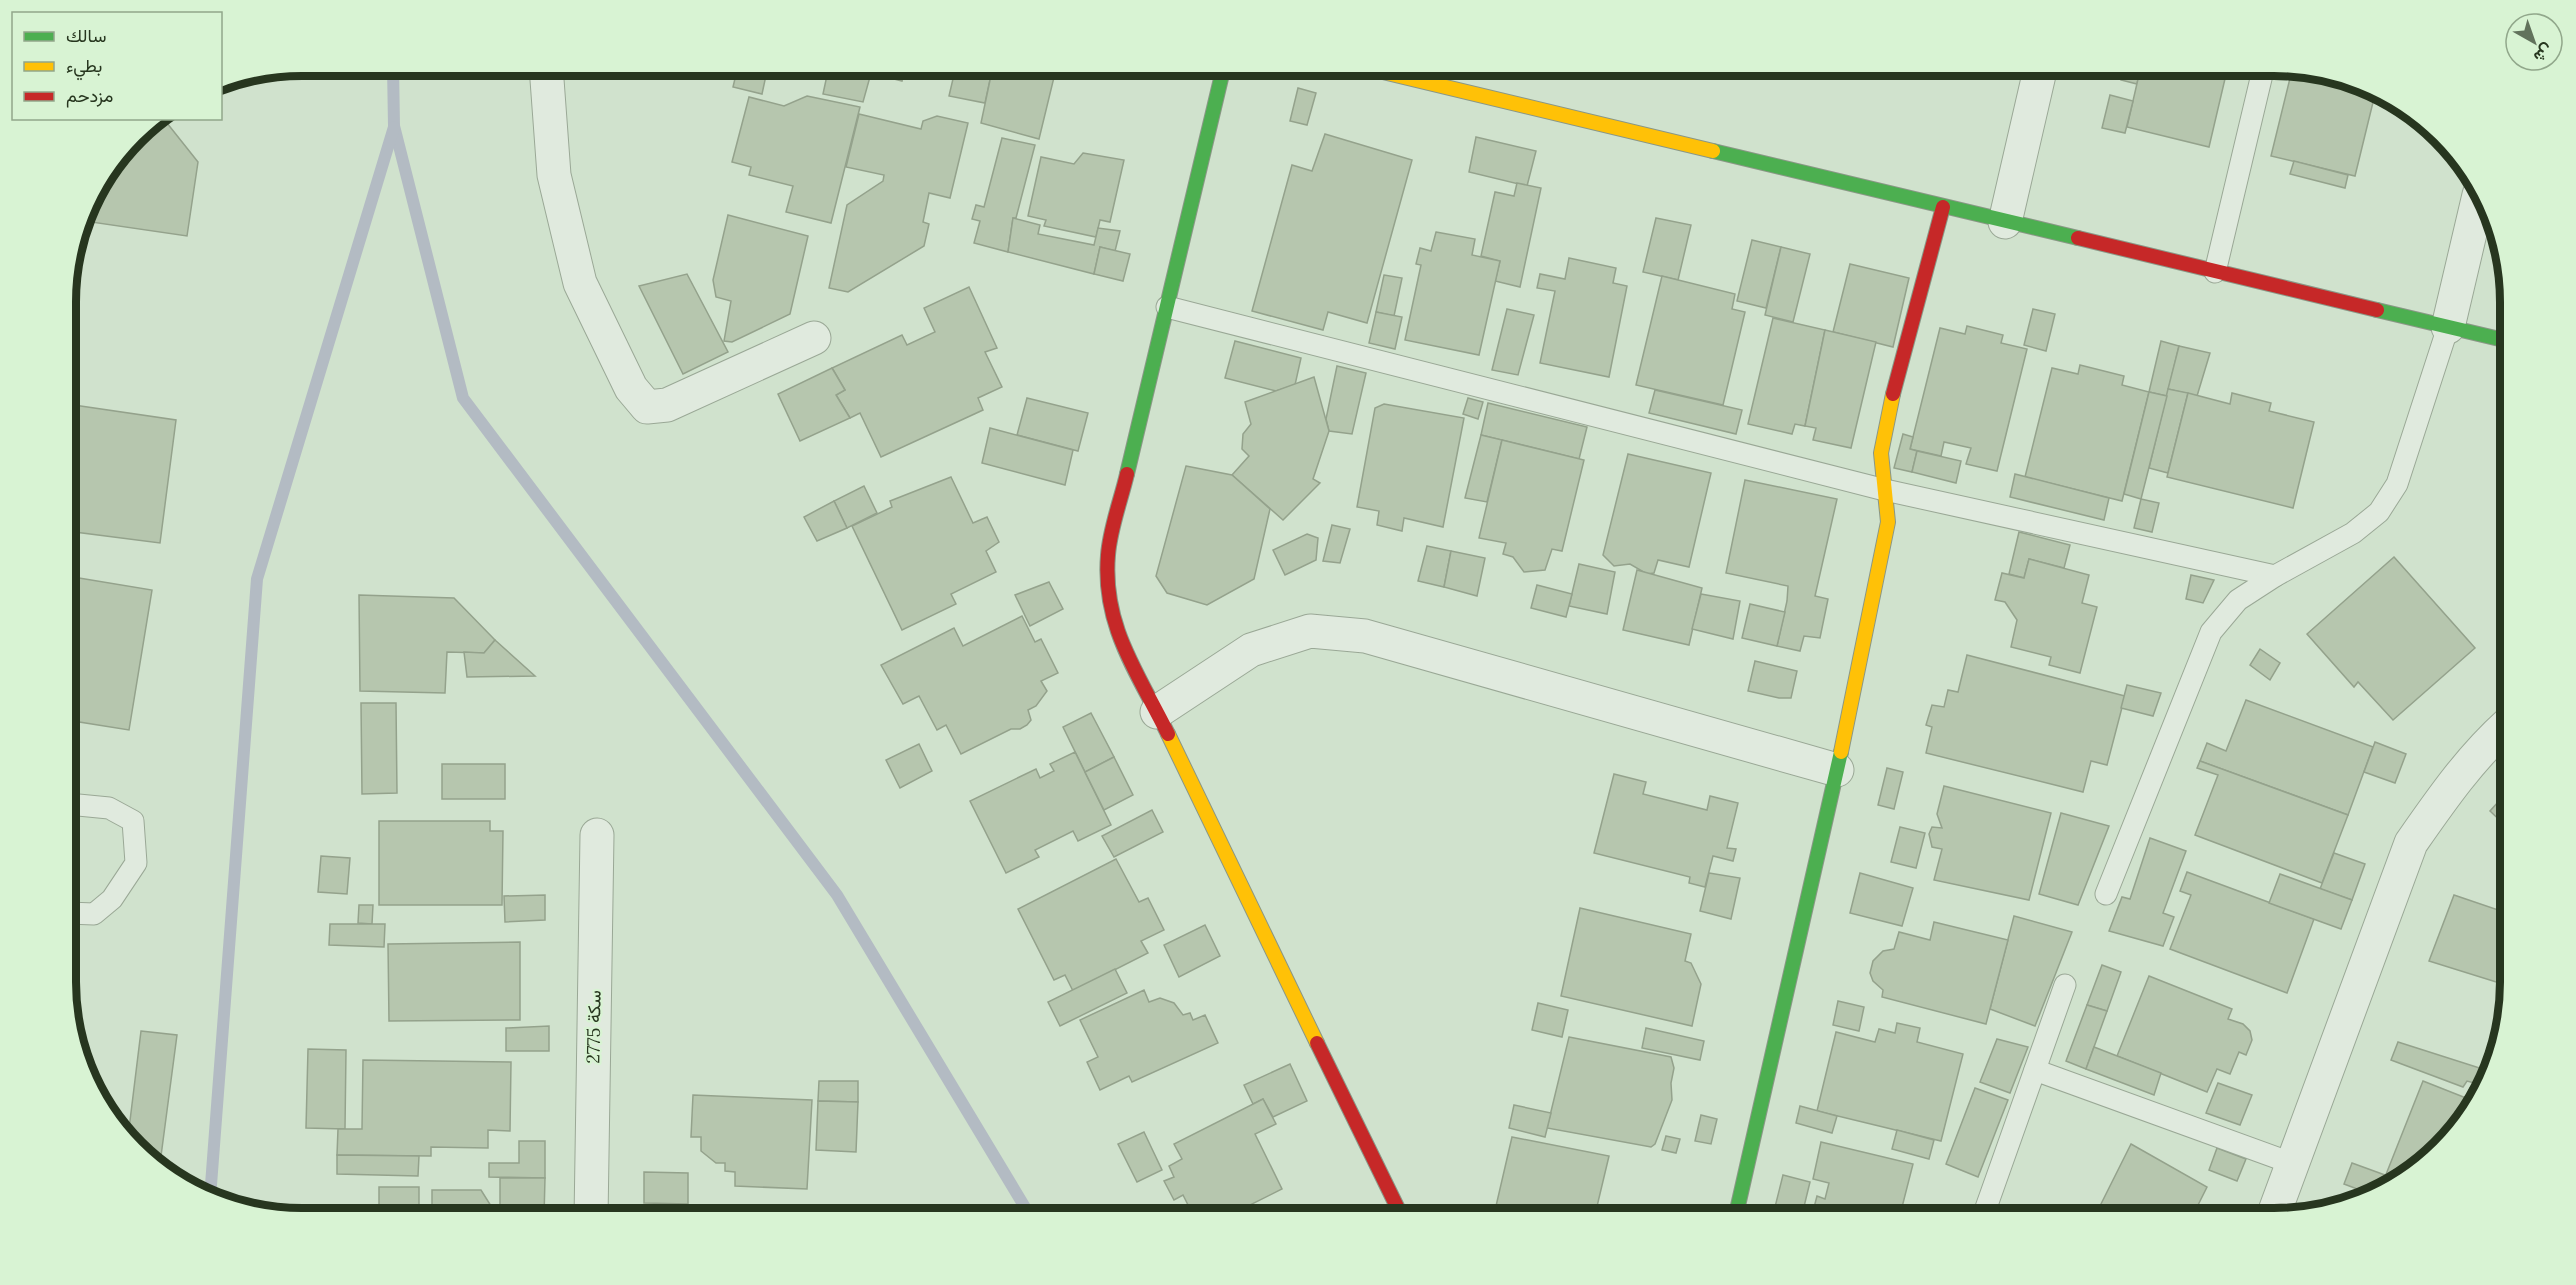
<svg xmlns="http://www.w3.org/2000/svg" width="2576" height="1285" font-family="Lora,Vazirmatn,serif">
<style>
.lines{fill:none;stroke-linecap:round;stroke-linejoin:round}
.stream{stroke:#b3bbc3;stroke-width:12}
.building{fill:#b6c6ae;stroke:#94a28c;stroke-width:1.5}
.lane-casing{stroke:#9aa896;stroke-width:23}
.street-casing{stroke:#9aa896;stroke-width:35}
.fast-casing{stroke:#8a9786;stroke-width:16}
.slow-casing{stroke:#8a9786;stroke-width:16}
.jam-casing{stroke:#8a9786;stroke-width:16}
.lane{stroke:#e0eade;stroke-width:21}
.street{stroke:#e0eade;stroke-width:33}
.fast{stroke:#4caf50;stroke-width:14}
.slow{stroke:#ffc107;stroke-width:14}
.jam{stroke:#c62828;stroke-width:14}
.labels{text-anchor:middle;stroke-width:4.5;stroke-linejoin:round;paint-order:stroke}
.street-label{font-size:18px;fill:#27361f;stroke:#d8f3d3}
.rim{fill:none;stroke:#27361f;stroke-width:8}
</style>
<rect width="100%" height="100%" fill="#d0e2cd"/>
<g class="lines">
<g class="stream">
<polyline points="393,66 394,126 463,398 837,895 1032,1219"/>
<polyline points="210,1198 257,579 394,127"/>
</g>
</g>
<g class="building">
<polygon points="738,66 768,66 762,94 733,87"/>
<polygon points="829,66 873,66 863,102 823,94"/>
<polygon points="873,66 906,66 902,81 871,73"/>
<polygon points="956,66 993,66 985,103 949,96"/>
<polygon points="993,66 1045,66 1056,69 1039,139 981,123"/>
<polygon points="1865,66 1921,66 1919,78"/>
<polygon points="2124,66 2141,66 2137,84 2121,80"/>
<polygon points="2141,66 2228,66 2209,147 2127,127"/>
<polygon points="2292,70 2376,90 2355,176 2271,156"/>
<polygon points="1298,88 1316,93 1307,125 1290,121"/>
<polygon points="2376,90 2378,90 2398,104 2375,98"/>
<polygon points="2110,95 2133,101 2125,133 2102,128"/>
<polygon points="807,96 860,107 831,223 786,212 793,186 749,175 751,167 732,162 749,97 784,106"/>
<polygon points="859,114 921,129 923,121 937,116 968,123 950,198 929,193 923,222 929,224 924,246 848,292 829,288 847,205 883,181 884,175 846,167"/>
<polygon points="157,118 163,118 198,162 187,236 84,221 91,198 146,125"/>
<polygon points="1325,134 1412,160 1367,323 1328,312 1323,330 1252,311 1292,165 1312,171"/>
<polygon points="1476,137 1536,151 1527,186 1469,172"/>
<polygon points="1002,138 1035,145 1016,218 1013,218 1008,252 974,243 980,221 972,219 976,205 984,207"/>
<polygon points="1083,153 1124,160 1110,222 1100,220 1096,237 1044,226 1046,220 1028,216 1041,157 1074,164"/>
<polygon points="2294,161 2348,175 2345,188 2290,174"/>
<polygon points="1517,183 1541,188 1520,287 1495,281 1500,261 1481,256 1495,192 1514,196"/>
<polygon points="728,215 808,236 790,314 732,342 724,341 731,301 716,297 713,280"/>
<polygon points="1013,218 1040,225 1038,234 1094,245 1098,228 1120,231 1115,251 1100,247 1094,274 1008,252"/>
<polygon points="1656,218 1691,225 1678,280 1643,272"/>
<polygon points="1436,232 1475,239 1472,255 1500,261 1479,355 1405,340 1421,265 1416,264 1420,248 1431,251"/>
<polygon points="1752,240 1781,247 1766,308 1737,301"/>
<polygon points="1100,247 1130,254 1123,281 1094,274"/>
<polygon points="1781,247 1810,254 1793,322 1765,315"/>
<polygon points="1569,258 1616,268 1613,283 1627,286 1609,377 1540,363 1555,291 1537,288 1540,274 1565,279"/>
<polygon points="1850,264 1909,278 1893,347 1833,332"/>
<polygon points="687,274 728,352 683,374 639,286"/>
<polygon points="1384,275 1402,278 1394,316 1376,312"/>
<polygon points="1662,276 1735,294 1732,309 1745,312 1723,405 1636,385"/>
<polygon points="969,287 997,348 985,352 1002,387 978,398 983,410 881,457 860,413 850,418 836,395 845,390 832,368 902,335 907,345 935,332 924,308"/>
<polygon points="1507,309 1534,315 1518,375 1492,370"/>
<polygon points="2033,309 2055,314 2046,351 2024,345"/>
<polygon points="1376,312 1402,317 1395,349 1369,343"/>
<polygon points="1773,318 1825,330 1805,426 1795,424 1792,434 1748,424"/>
<polygon points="1967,326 2003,335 2001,343 2027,349 1997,471 1966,464 1971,448 1944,442 1941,456 1910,449 1940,328 1965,334"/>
<polygon points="1825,330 1876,342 1851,448 1813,440 1816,428 1805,426"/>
<polygon points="1235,341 1301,358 1295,385 1276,391 1225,378"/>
<polygon points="2161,341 2179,346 2167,396 2149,392"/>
<polygon points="2179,346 2210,353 2197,396 2168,389"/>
<polygon points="2080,365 2124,376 2122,385 2149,392 2122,501 2025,477 2052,368 2078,374"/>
<polygon points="1337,366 1366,373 1352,434 1329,431 1326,419"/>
<polygon points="832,368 845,390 836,395 850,418 800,441 778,394"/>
<polygon points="1314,377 1329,431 1313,479 1320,483 1283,520 1232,475 1249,456 1242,449 1243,434 1251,424 1245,402"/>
<polygon points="2168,389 2188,393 2168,473 2149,468"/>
<polygon points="1655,390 1742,410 1736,434 1649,413"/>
<polygon points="2149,392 2167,396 2141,499 2124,494"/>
<polygon points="2188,393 2230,404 2232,393 2271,403 2269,411 2314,422 2293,508 2167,477"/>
<polygon points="1027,398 1088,413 1078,451 1017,435"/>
<polygon points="1468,398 1483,402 1478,419 1463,414"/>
<polygon points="1488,403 1587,427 1579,459 1481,435"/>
<polygon points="67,404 176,420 160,543 67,531"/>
<polygon points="1384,404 1464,418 1443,527 1404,518 1402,531 1377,525 1379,511 1357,507 1375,408"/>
<polygon points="990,428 1073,450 1065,485 982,463"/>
<polygon points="1903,434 1913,437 1910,449 1917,451 1912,472 1894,468"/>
<polygon points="1481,435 1502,440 1487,502 1465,498"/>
<polygon points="1502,440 1584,460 1562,551 1552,549 1545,570 1524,572 1513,557 1503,554 1506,543 1479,538"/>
<polygon points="1917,451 1961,461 1956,483 1912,472"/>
<polygon points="1628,454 1711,473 1689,567 1658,560 1654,573 1647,574 1630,564 1614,566 1603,555"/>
<polygon points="1186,466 1232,475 1270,509 1254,579 1207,605 1167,593 1156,576"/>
<polygon points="2015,474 2109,498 2104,520 2010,497"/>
<polygon points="951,477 973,523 987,517 999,542 986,551 996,572 951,594 956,604 902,630 852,526 892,507 890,501"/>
<polygon points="1745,480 1837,499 1815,596 1828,599 1820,638 1804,636 1800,651 1777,646 1787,601 1788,586 1726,573"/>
<polygon points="864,486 877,513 847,528 834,501"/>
<polygon points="2141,499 2159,503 2152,532 2134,528"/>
<polygon points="834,501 847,528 817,541 804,517"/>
<polygon points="1332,525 1350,529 1340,563 1323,561"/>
<polygon points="2019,532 2070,545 2064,568 2029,559 2024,578 2009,574"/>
<polygon points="1307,534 1318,538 1316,560 1285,575 1273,550"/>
<polygon points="1427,546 1451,551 1444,587 1418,581"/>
<polygon points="1451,551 1485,558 1477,596 1444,587"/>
<polygon points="2394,557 2475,648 2393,720 2358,682 2354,687 2307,634"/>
<polygon points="2029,559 2089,575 2082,603 2097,607 2080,673 2049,665 2051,657 2011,647 2017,620 2005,602 1995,600 2002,573 2024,578"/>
<polygon points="1579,564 1615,572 1607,614 1569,606"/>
<polygon points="1637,570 1702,588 1689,645 1623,630"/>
<polygon points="2191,575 2214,580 2203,603 2186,599"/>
<polygon points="67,576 152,590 129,730 67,720"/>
<polygon points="1049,582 1063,609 1030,626 1015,595"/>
<polygon points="1537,585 1572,594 1566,617 1531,608"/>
<polygon points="1701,594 1740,601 1733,639 1692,629"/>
<polygon points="359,595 454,598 495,640 484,653 447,652 445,693 360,691"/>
<polygon points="1750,604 1785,612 1777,646 1742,638"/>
<polygon points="1022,616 1035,642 1041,639 1058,673 1041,681 1047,691 1036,706 1028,710 1031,720 1027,725 1020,729 1011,729 961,754 946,725 937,730 919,696 903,704 881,665 954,628 963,646"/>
<polygon points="495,640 535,676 467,677 464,652 484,653"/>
<polygon points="2260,649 2280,663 2270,680 2250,665"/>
<polygon points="1967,655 2125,696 2107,765 2091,761 2083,792 1926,753 1932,727 1926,725 1932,705 1944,707 1948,690 1958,692"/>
<polygon points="1755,661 1797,671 1791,698 1779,698 1748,691"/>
<polygon points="2127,685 2161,693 2153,716 2121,708"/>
<polygon points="2246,700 2373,747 2348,815 2200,761 2207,743 2226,751"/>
<polygon points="361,703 396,703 397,793 362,794"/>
<polygon points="1091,713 1114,757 1085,772 1063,727"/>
<polygon points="2375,742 2406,754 2395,783 2364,772"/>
<polygon points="919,744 932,771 900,788 886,760"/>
<polygon points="1075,752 1111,825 1078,841 1073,831 1035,850 1039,857 1006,873 970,801 1036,769 1040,778 1054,771 1050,764"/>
<polygon points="1114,757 1133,795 1104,810 1085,772"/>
<polygon points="2200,761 2348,815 2322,883 2195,835 2218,775 2197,768"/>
<rect x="442" y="764" width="63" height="35"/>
<polygon points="1887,768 1903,772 1894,809 1878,805"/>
<polygon points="1614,774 1646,782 1643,794 1707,810 1710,796 1738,803 1727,848 1736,849 1733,861 1713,856 1705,887 1689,883 1690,877 1594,853"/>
<polygon points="1944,786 2051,813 2029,900 1934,880 1942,849 1932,847 1929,834 1932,827 1942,828 1937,814"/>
<polygon points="2509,790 2510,830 2490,811"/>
<polygon points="1152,810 1163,832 1114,857 1102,836"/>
<polygon points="2061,813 2109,826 2078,905 2039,894"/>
<polygon points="379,821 490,821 490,831 503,831 502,905 379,905"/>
<polygon points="1900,827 1925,833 1916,868 1891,862"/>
<polygon points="2150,838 2186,851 2163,913 2174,917 2163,946 2109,931 2122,897 2130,899"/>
<polygon points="2334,853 2365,864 2352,900 2320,889"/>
<polygon points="321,856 350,858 347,894 318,892"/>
<polygon points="1116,859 1139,902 1148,898 1164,930 1141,941 1148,953 1073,991 1065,975 1054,980 1018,909"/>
<polygon points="2187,872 2314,919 2287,993 2170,949 2191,895 2180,891"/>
<polygon points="1709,873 1740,878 1731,919 1700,911"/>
<polygon points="1860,873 1913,888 1902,926 1850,913"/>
<polygon points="2280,874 2352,900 2341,929 2269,903"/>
<polygon points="545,895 545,920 505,922 504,896"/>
<polygon points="2454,895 2510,914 2509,986 2429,961"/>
<polygon points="359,905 373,905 372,924 358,923"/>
<polygon points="1580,908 1691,934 1685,961 1691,963 1701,984 1692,1026 1561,996"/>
<polygon points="2014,916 2072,932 2035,1026 1990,1009"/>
<polygon points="1934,922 2008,940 1986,1024 1882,997 1883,990 1873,981 1870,973 1873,961 1883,951 1894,949 1899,932 1930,940"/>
<polygon points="330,924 385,924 384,947 329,945"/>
<polygon points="1205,925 1220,956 1179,977 1164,945"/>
<polygon points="520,942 520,1020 389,1021 388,944"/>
<polygon points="2102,965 2121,972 2107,1011 2087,1005"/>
<polygon points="1115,969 1127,993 1060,1026 1048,1002"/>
<polygon points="2149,976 2232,1009 2228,1019 2243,1024 2250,1031 2252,1040 2246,1055 2239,1052 2230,1074 2217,1069 2207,1092 2117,1056"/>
<polygon points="1144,990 1149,1002 1160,998 1174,1003 1183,1015 1190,1013 1193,1020 1205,1015 1218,1043 1132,1082 1129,1076 1100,1090 1087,1062 1098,1057 1080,1020"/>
<polygon points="1838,1001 1864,1007 1859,1031 1833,1025"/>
<polygon points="1538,1003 1568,1010 1562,1037 1532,1030"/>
<polygon points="2087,1005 2107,1011 2086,1069 2066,1061"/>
<polygon points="1897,1023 1920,1028 1917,1042 1963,1054 1941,1141 1817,1111 1836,1032 1875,1042 1879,1029 1895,1033"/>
<polygon points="549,1026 549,1051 506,1051 506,1028"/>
<polygon points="1646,1028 1704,1041 1700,1060 1642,1048"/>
<polygon points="141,1031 177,1035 161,1156 149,1155 128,1137"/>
<polygon points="1569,1037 1671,1057 1674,1068 1671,1083 1672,1100 1655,1144 1651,1147 1547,1128"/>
<polygon points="1997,1039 2028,1047 2010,1093 1980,1082"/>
<polygon points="2398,1042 2489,1071 2486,1086 2467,1081 2463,1087 2391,1060"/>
<polygon points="2094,1047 2161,1073 2154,1095 2086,1069"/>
<polygon points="308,1049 346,1050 345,1129 306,1128"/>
<polygon points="363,1060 511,1062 510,1131 488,1130 488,1148 431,1147 431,1156 337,1155 338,1129 362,1129"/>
<polygon points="1290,1064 1307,1101 1273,1117 1263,1099 1253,1104 1244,1085"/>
<polygon points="819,1081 858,1081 858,1102 818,1101"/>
<polygon points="2423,1081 2466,1098 2470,1088 2482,1093 2451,1139 2404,1179 2392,1185 2383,1182"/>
<polygon points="2218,1083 2252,1095 2240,1125 2206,1113"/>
<polygon points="1975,1088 2008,1100 1978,1177 1946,1164"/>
<polygon points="693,1095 812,1100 807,1189 735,1186 735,1172 725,1171 725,1163 716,1163 701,1151 701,1137 691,1137"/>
<polygon points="1263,1099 1276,1124 1255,1134 1282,1189 1222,1219 1182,1219 1179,1214 1190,1209 1183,1195 1174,1200 1164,1181 1174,1177 1169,1166 1182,1159 1174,1144"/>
<polygon points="818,1101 858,1102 856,1152 816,1150"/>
<polygon points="1514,1105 1551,1113 1545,1137 1509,1128"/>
<polygon points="1800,1106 1837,1116 1832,1133 1796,1123"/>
<polygon points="1701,1115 1717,1119 1711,1144 1695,1141"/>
<polygon points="1897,1130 1934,1140 1929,1159 1892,1149"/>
<polygon points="1144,1132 1162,1170 1137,1182 1118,1144"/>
<polygon points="1666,1136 1680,1139 1676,1153 1662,1150"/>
<polygon points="1512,1137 1609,1156 1594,1219 1493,1219"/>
<polygon points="519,1141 545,1141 545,1178 489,1177 489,1163 519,1163"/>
<polygon points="1821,1142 1913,1164 1899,1219 1811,1219 1817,1196 1825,1199 1829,1183 1813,1179"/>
<polygon points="2131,1144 2207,1187 2191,1219 2109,1219 2097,1212"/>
<polygon points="2217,1148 2246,1159 2237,1181 2209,1170"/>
<polygon points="337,1155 419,1156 418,1176 337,1174"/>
<polygon points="2352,1163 2385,1175 2379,1192 2373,1195 2344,1184"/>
<polygon points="644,1172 688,1173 688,1204 644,1203"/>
<polygon points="1783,1175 1810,1182 1801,1219 1772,1219"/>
<polygon points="500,1178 545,1178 544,1217 500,1217"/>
<polygon points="379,1187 419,1187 419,1206 432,1206 432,1190 481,1190 491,1206 489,1219 379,1219"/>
<rect x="769" y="1207" width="21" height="12"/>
<polygon points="929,1211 960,1212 960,1219 928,1219"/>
</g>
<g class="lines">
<defs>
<g id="lane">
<polyline points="2215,272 2264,66"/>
<polyline points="1167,307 1885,490 2275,576"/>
<polyline points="68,804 109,808 133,821 136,863 112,899 94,914 68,913"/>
<polyline points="2106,894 2211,632 2238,600 2275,576 2353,533 2379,512 2397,484 2448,327"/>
<polyline points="2035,1070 2291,1163"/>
<polyline points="1982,1219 2065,985"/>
</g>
<g id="street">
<polyline points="546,66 554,175 580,283 631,388 647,407 667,405 814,338"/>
<polyline points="2005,222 2041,66"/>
<polyline points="2448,327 2479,195"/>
<polyline points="1157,712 1251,650 1310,631 1365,636 1837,770"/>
<polyline points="591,1219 597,835"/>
<path d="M2272,1219l139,-376c30,-43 59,-85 98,-120"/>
</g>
<g id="fast">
<polyline points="1713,151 2078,238"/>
<polyline points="2377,310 2508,341"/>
<polyline points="1127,474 1224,66"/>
<polyline points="1735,1219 1841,752"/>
</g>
<g id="slow">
<polyline points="1358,66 1713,151"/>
<polyline points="1168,734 1317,1043"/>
<polyline points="1841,752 1888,522 1881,453 1893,394"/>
</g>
<g id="jam">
<polyline points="2078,238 2377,310"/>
<polyline points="1893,394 1943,207"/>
<path d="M1127,474c-6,26 -17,54 -19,81 -6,71 30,118 60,179"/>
<polyline points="1317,1043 1403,1219"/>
</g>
</defs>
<use href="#lane" class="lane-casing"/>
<use href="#street" class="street-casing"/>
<use href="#fast" class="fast-casing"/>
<use href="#slow" class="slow-casing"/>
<use href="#jam" class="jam-casing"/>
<use href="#lane" class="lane"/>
<use href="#street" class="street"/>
<use href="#fast" class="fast"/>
<use href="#slow" class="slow"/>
<use href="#jam" class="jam"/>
</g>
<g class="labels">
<g class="street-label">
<text transform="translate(594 1027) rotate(-89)" y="6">سكة 2775</text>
</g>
</g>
<path d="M0 0H2576V1285H0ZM302 76H2274A226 226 0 0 1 2500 302V982A226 226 0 0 1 2274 1208H302A226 226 0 0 1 76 982V302A226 226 0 0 1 302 76Z" fill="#d8f3d3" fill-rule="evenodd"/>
<path class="rim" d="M302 76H2274A226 226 0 0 1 2500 302V982A226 226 0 0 1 2274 1208H302A226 226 0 0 1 76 982V302A226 226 0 0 1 302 76Z"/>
<rect x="12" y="12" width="210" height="108" fill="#d8f3d3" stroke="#91a78b" stroke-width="1.5"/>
<rect x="24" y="32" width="30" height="9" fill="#4caf50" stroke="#91a78b" stroke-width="1.5"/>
<text x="66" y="42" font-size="18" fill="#27361f">سالك</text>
<rect x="24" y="62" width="30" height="9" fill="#ffc107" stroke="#91a78b" stroke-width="1.5"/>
<text x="66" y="72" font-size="18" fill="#27361f">بطيء</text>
<rect x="24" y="92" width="30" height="9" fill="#c62828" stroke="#91a78b" stroke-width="1.5"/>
<text x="66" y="102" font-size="18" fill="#27361f">مزدحم</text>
<g transform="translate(2534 42) rotate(140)"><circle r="28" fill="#d8f3d3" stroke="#91a78b" stroke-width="1.5"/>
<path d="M0-4.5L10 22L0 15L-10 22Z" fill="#62725c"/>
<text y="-9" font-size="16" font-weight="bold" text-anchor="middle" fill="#27361f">ش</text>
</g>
</svg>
